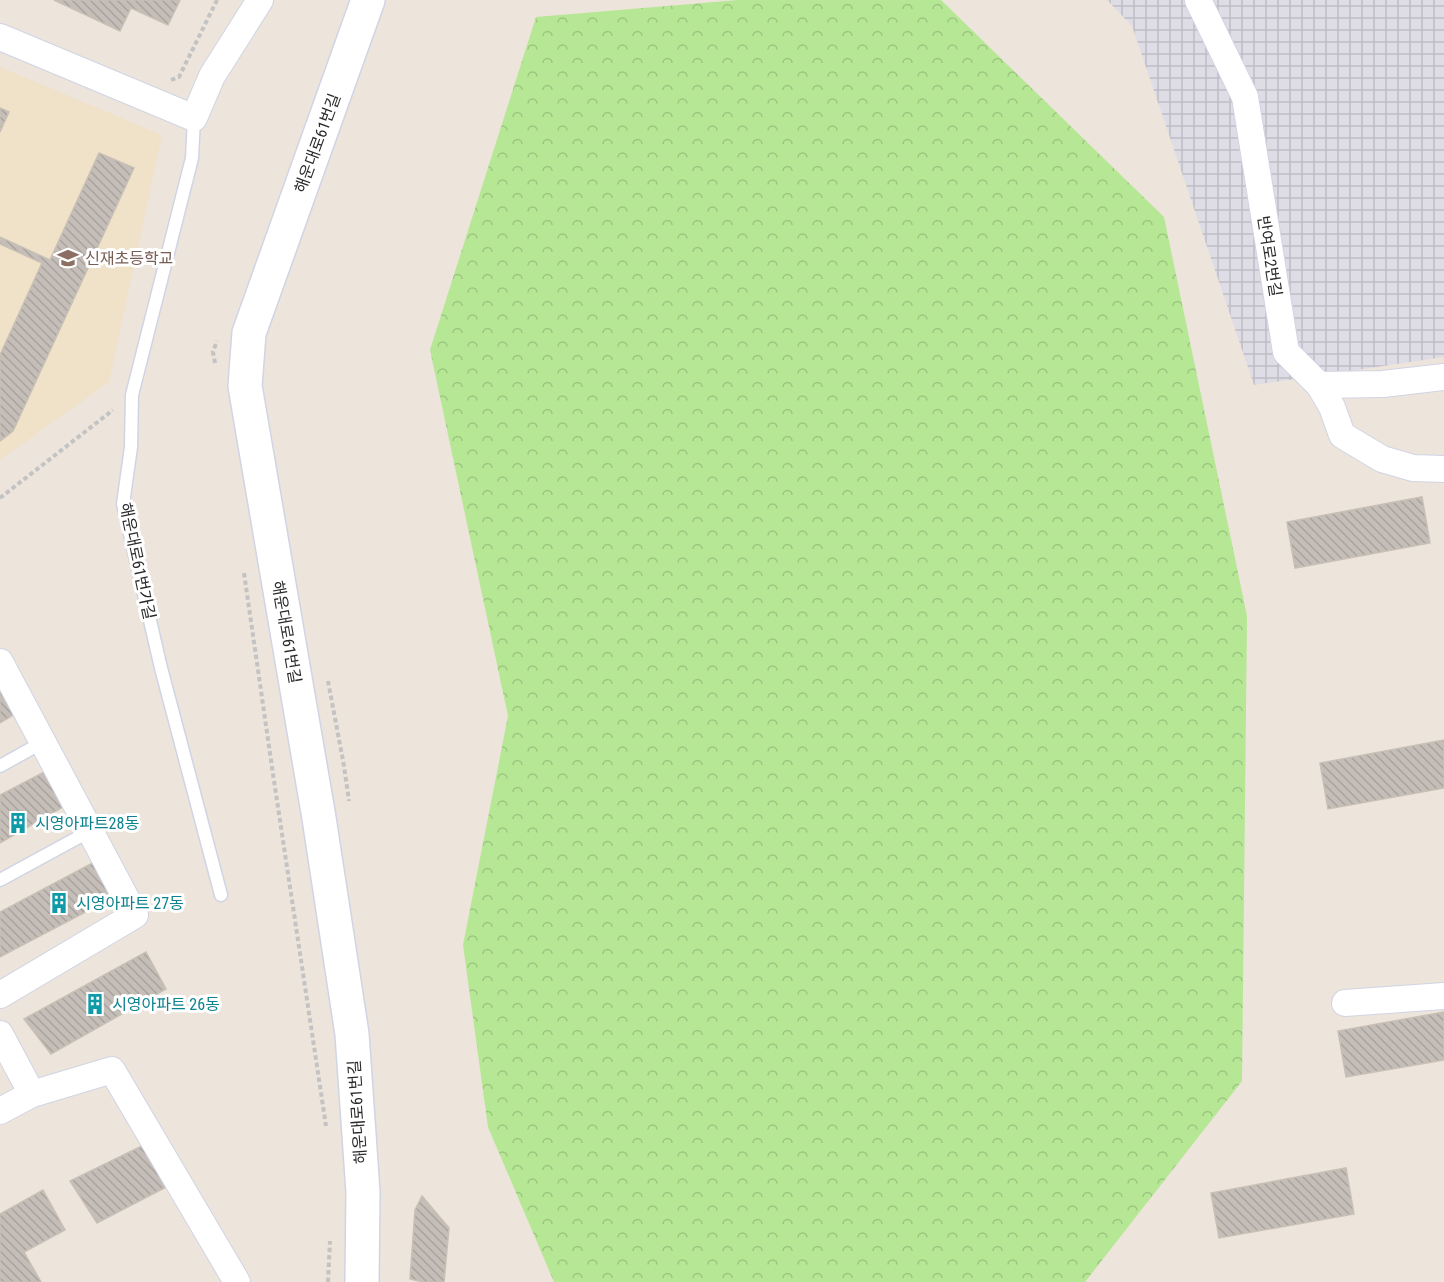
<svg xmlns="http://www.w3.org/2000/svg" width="1444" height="1282" font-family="'Roboto Condensed','Noto Sans KR',sans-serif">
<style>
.industrial{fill:url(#industrial-grid)}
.education{fill:#f0e1c9}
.forest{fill:url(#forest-crowns)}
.building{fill:url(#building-back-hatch);stroke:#c8c0b5;stroke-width:1.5}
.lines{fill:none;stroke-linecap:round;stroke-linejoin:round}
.service-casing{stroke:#d0d5e4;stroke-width:15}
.minor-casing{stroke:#d0d5e4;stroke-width:28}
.secondary-casing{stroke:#d0d5e4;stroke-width:36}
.path{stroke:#c3c3c3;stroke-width:4;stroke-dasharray:4.5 3;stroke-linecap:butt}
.service{stroke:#fff;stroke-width:12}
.minor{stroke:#fff;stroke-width:26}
.secondary{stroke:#fff;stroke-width:33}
.labels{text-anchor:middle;stroke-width:6;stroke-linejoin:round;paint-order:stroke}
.street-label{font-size:16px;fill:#2a2a2a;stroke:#fff}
.education-label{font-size:16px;fill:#785e54;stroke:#fff;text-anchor:start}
.culture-label{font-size:16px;fill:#0d838f;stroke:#fff;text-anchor:start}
</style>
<defs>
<pattern id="industrial-grid" width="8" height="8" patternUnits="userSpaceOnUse" patternTransform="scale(1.5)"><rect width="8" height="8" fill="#dedce5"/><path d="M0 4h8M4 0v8" fill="none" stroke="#bfbdc5"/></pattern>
<pattern id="forest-crowns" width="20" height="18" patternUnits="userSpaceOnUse" patternTransform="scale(1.5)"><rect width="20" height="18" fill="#b5e794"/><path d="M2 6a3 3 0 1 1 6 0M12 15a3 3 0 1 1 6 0" fill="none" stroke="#9cc680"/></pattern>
<pattern id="building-back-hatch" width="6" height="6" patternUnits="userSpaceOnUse" patternTransform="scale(1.5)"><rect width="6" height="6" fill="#c5beb8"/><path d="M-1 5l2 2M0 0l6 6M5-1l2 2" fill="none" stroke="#a9a39e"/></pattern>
</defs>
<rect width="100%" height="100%" fill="#ede4db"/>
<polygon class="industrial" points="1107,0 1444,0 1444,357 1254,385 1132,26"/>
<polygon class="education" points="0,67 162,135 109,382 0,460"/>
<polygon class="forest" points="738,0 941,0 1164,217 1247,616 1242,1081 1085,1282 554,1282 488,1127 463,945 508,716 430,350 536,17"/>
<g class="building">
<polygon points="54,0 180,0 168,25 131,8 120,31"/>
<polygon points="0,108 9,112 0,132"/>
<polygon points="99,153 134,168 13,431 0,441 0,355 42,263 0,244 0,237 50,260"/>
<polygon points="1422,497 1430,543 1295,568 1287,522"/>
<polygon points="0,678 20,711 0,723"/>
<polygon points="1444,740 1444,788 1328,809 1320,763"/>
<polygon points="50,769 70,803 0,843 0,795"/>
<polygon points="100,859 118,895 0,957 0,912"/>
<polygon points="146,952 166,989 51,1054 24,1019"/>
<polygon points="1444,1012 1444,1060 1346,1077 1338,1031"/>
<polygon points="148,1143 174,1183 97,1223 70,1181"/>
<polygon points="1346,1168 1354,1214 1219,1238 1211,1193"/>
<polygon points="43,1190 65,1230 24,1252 41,1282 0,1282 0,1214"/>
<polygon points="422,1196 449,1228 444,1282 423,1282 410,1279 415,1210"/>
</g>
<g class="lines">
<defs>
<g id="service">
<polyline points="194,118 192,158 132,395 131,447 123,504 161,668 221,895"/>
<polyline points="0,766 43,742"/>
<polyline points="0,880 90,831"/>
</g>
<g id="minor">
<polyline points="1198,0 1245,97 1286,352 1319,385 1383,384 1444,377"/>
<polyline points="0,37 194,118 212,76 260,0"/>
<polyline points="1319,385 1332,407 1342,435 1382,459 1413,468 1444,469"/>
<polyline points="0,662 135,915 0,995"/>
<polyline points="1345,1003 1444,996"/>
<polyline points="0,1034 32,1094 112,1070 237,1282"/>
<polyline points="0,1111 32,1094"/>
</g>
<polyline id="secondary" points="362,1282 363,1192 352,1034 319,818 245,386 249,333 368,0"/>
</defs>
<use href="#service" class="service-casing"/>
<use href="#minor" class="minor-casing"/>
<use href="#secondary" class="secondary-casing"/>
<g class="path">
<polyline points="171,80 179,77 217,0"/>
<polyline points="215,363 213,352 217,341"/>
<polyline points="0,498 113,410"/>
<polyline points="244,573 273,774 326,1126"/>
<polyline points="328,681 344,766 349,801"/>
<polyline points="328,1282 330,1241"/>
</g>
<use href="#service" class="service"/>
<use href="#minor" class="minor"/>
<use href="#secondary" class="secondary"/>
</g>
<defs>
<symbol id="school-bare" viewBox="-9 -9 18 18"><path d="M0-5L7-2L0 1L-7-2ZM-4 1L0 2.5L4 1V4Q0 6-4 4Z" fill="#8d6e63" stroke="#fff" stroke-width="2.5" paint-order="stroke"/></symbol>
<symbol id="building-bare" viewBox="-9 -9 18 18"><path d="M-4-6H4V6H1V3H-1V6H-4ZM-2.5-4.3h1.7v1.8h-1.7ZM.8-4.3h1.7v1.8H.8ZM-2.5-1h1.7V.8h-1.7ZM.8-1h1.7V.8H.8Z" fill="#0f9aa8" stroke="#fff" stroke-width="2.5" paint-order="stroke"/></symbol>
</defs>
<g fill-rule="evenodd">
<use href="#school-bare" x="53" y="243" width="30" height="30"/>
<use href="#building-bare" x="3" y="808" width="30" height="30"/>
<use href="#building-bare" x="44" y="888" width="30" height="30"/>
<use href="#building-bare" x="80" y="989" width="30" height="30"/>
</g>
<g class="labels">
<g class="street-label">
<text transform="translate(317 143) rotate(-70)" y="6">해운대로61번길</text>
<text transform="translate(1270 256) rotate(81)" y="6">반여로2번길</text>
<text transform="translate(138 561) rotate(78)" y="6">해운대로61번가길</text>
<text transform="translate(287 632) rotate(80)" y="6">해운대로61번길</text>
<text transform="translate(357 1112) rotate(-94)" y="6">해운대로61번길</text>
</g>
<g class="education-label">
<text x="85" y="264">신재초등학교</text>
</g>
<g class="culture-label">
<text x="35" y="829">시영아파트28동</text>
<text x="76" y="909">시영아파트 27동</text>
<text x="112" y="1010">시영아파트 26동</text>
</g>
</g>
</svg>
